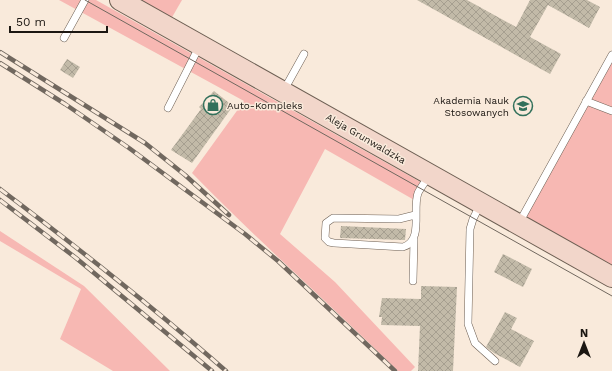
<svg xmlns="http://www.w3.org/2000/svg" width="612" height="371" font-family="'Work Sans',sans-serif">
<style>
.green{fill:#f7b8b3}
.building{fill:url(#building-cross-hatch)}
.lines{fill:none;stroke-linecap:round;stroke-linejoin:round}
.lane-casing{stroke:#6d5f53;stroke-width:8}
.secondary-casing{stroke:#6d5f53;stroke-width:22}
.lane{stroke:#fff;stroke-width:7}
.secondary{stroke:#f2d6ca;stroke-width:20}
.tram{stroke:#71685f;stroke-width:1}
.rail-casing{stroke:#71685f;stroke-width:4.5}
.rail{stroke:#f9eadb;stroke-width:3;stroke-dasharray:9;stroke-linecap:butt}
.labels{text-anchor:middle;stroke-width:3;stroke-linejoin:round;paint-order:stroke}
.poi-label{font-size:10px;fill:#1c1712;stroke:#f9eadb;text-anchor:end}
.street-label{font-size:10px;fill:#1c1712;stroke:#f9eadb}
</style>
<defs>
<pattern id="building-cross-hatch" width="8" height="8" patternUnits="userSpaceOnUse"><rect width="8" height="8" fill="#c2baa8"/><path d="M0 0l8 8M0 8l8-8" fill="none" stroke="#a69f90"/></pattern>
</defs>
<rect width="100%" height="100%" fill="#f9eadb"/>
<g class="green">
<path d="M59,0h37l328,184 -8,17 -91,-52 -45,85 55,48 80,85 -4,4h-13c-68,-67 -140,-130 -206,-198l52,-72z"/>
<polygon points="137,0 182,0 171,19"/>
<polygon points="612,55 612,267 522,216"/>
<polygon points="0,231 84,286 170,371 113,371 60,339 81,289 0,241"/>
</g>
<g class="building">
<polygon points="417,0 467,0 516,27 530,0 587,0 600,7 589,28 548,5 530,37 561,54 550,74"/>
<polygon points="67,59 80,67 73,78 60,70"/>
<polygon points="214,91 233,106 192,163 171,150 201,109 199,107"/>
<polygon points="341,226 406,229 405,240 340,238"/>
<polygon points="503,254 532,269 523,287 494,272"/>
<polygon points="421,286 457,287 453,371 418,371 420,326 381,325 382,317 379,317 382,298 421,299"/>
<polygon points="505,312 517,318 511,329 534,341 520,367 494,353 486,347"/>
</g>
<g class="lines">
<defs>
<g id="lane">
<polyline points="64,38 85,0"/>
<polyline points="284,90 304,54"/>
<polyline points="586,101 612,111"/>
<polyline points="168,108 199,47"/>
<polyline points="480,205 473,219 470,229 468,324 475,343 495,361"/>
<path d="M415,215l-16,4 -66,-1 -7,5 -1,15 4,4 5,1 69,4c21,-6 9,-38 15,-54 3,-6 8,-12 11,-18"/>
<polyline points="519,223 612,55"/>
<polyline points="413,281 414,239"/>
</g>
<polyline id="secondary" points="120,0 612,277"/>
</defs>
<use href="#lane" class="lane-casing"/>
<use href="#secondary" class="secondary-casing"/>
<use href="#lane" class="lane"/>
<use href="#secondary" class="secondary"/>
<polyline class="tram" points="85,0 612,296"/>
<defs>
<g id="rail">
<polyline points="0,52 145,143 185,175 229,215"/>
<polyline points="0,63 65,104 129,148 245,234 278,261 395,371"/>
<path d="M0,189c77,58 153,118 226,182"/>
<polyline points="0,200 76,258 212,371"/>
</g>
</defs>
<use href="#rail" class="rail-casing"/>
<use href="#rail" class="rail"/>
</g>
<defs>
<symbol id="shop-ring" viewBox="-11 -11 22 22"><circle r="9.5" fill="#f9eadb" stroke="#32705b" stroke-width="1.5"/><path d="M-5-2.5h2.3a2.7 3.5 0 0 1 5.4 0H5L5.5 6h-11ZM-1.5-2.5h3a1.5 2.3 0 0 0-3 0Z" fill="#32705b"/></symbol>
<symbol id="university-ring" viewBox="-11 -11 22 22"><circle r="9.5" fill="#f9eadb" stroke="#32705b" stroke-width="1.5"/><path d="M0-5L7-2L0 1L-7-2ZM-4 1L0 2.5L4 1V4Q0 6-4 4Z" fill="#32705b"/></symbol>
</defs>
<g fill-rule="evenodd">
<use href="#shop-ring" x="202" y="94" width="22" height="22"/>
<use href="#university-ring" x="512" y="95" width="22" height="22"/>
</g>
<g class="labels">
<g class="poi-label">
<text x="509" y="104">Akademia Nauk<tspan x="509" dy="12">Stosowanych</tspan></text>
<text x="227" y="109" text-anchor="start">Auto-Kompleks</text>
</g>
<g class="street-label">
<text transform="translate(366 138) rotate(30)" y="4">Aleja Grunwaldzka</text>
</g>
</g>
<g transform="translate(584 343)" stroke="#f9eadb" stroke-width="3" paint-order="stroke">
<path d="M0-3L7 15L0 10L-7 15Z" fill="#1c1712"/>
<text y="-6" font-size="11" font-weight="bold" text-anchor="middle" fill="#1c1712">N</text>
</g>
<path d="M10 26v6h97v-6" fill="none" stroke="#1c1712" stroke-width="2"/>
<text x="16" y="26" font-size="12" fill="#1c1712" stroke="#f9eadb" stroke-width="3" paint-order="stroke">50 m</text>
</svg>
